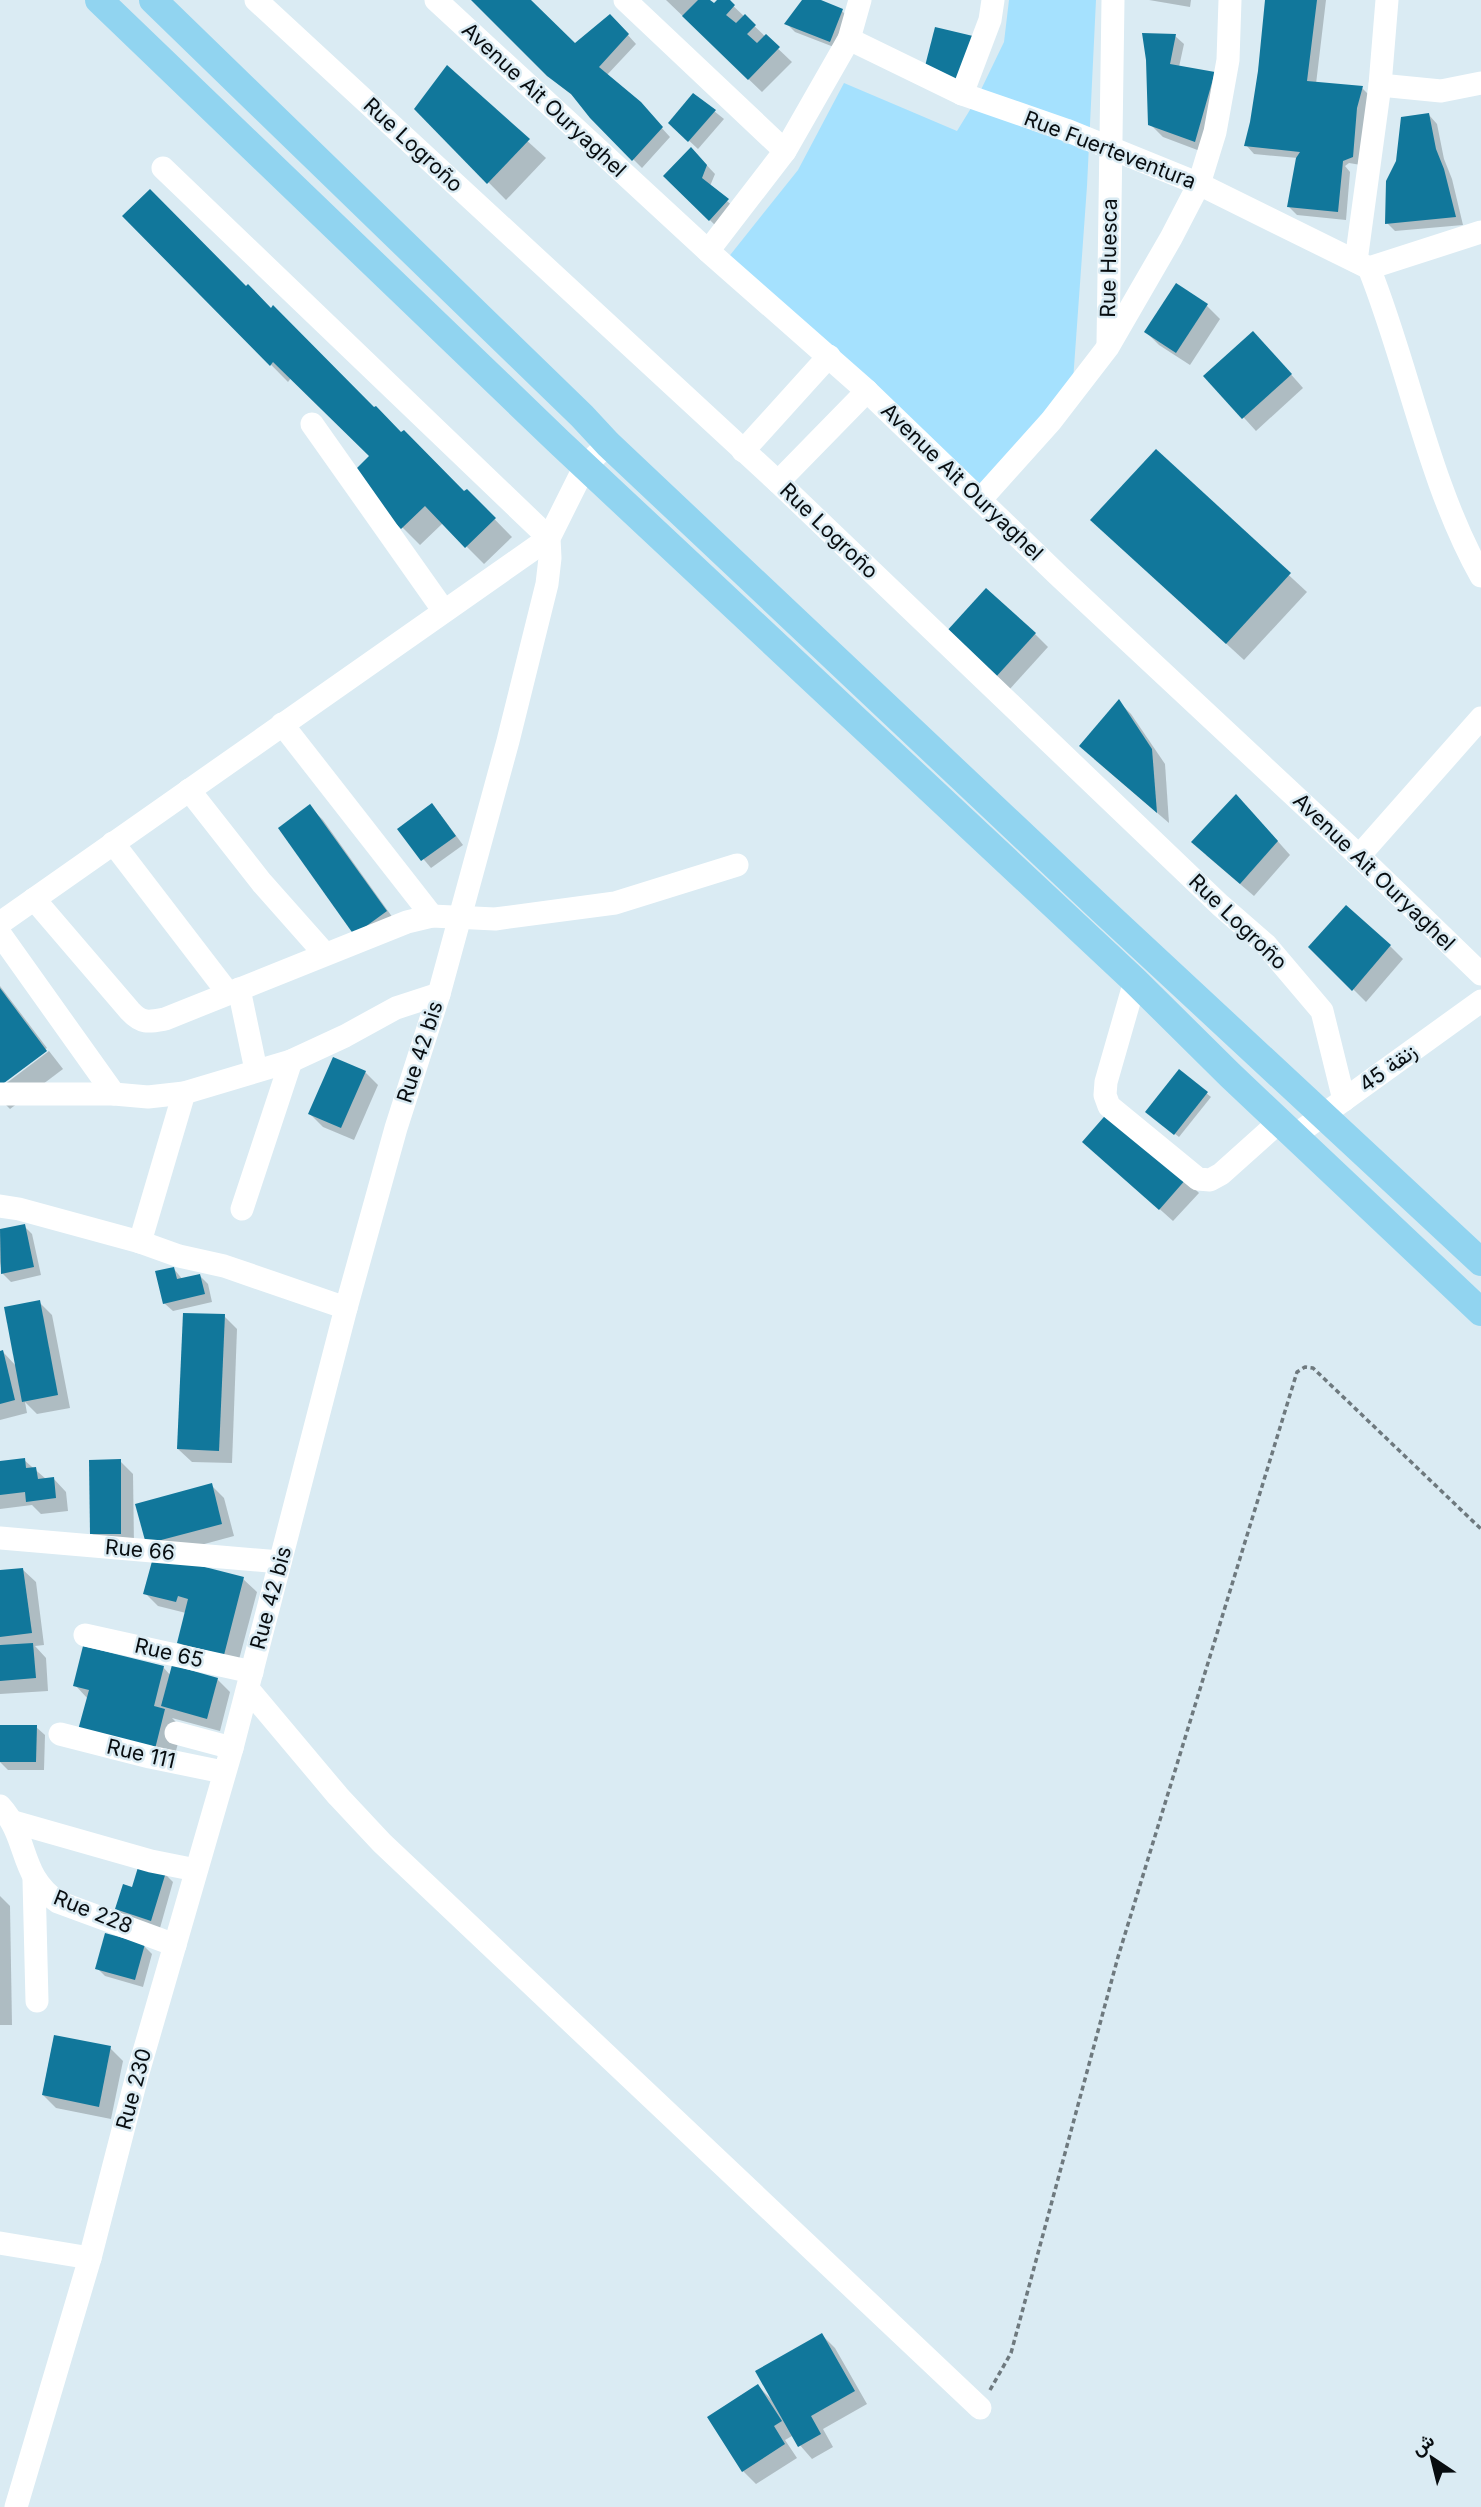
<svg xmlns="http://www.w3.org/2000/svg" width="1481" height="2507" font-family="Inter,Vazirmatn,sans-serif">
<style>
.green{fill:#a5e1fe}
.shadow{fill:#0003}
.building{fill:#11779b}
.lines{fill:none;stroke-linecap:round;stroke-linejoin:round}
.path{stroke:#6e797e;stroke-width:3.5;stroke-dasharray:5 3.5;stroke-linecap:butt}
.minor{stroke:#fff;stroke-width:23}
.major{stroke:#91d4f0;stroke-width:28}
.labels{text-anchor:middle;stroke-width:5;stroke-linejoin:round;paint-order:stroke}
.street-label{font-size:21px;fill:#080d10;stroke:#daebf3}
</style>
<rect width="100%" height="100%" fill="#daebf3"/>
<polygon class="green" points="1009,0 1096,0 1087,186 1073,381 976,500 723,264 798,170 844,83 957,131 976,100 1004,42"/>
<g class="shadow">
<polygon points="473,0 526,0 575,45 618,24 636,44 606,76 640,104 670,137 642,168 591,117 577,99 558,84"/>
<polygon points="666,0 708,0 714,6 719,0 727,0 792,62 762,92"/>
<polygon points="804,0 816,0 842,11 850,19 839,49 795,32 787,24"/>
<polygon points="1149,0 1191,0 1190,7"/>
<polygon points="1267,0 1326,0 1316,84 1362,88 1370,96 1361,165 1349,163 1345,166 1350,172 1346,220 1297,215 1289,207 1298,158 1254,154 1246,145 1252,122"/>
<polygon points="1175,36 1184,44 1179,67 1214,74 1208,154 1163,137 1150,124 1148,58"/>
<polygon points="447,68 546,158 506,200 416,109"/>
<polygon points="694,95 724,119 698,149 670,123"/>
<polygon points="1429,115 1437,124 1444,159 1452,179 1463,225 1395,231 1387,223"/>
<polygon points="700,158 715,174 710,186 736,209 718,228 665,176"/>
<polygon points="124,216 246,288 464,493 467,491 512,537 484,564 443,523 420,545 351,476 371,456 291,378 288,382"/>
<polygon points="1176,286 1207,306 1220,319 1190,365 1159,345 1146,332"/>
<polygon points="1266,346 1303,388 1256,431 1206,376"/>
<polygon points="1156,452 1307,592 1244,660 1110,537"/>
<polygon points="1035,634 1048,647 1009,690 960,646"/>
<polygon points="1119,702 1131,714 1165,764 1169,823 1094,759"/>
<polygon points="310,807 323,820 398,925 355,933"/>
<polygon points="1249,809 1290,855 1254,896 1206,855"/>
<polygon points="440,814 463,845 431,868 399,830"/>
<polygon points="1390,946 1403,959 1366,1002 1311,947"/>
<polygon points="0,986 47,1048 0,1083"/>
<polygon points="49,1051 63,1069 10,1109 0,1099 0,1088"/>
<polygon points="1179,1071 1211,1097 1179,1137 1151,1115"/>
<polygon points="365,1072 378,1085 354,1140 323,1127 310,1114"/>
<polygon points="1098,1154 1186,1180 1199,1193 1173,1221"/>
<polygon points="24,1226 32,1234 41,1275 11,1282 2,1273 0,1262 0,1231"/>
<polygon points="174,1269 183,1280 200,1276 208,1284 212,1302 173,1311 164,1303"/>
<polygon points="39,1302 52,1315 70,1408 37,1414 25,1402 27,1413 0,1420 0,1353 3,1352 17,1367"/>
<polygon points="224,1316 237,1329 232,1463 192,1462 178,1449"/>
<polygon points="24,1460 46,1479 53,1478 66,1492 68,1511 41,1514 32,1505 0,1509 0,1463"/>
<polygon points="120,1461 133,1474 134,1546 105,1547 92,1534"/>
<polygon points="211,1485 224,1498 234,1536 160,1556 147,1543"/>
<polygon points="155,1556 243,1579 257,1592 237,1667 192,1655 179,1642 186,1613 158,1606 145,1593"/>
<polygon points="22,1569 36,1582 44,1645 35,1646 46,1658 48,1691 0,1694 0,1572"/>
<polygon points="163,1667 171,1676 217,1679 230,1692 220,1731 172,1718 182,1728 172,1766 88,1699 75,1685"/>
<polygon points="36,1727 45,1735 44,1770 8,1770 0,1762"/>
<polygon points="165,1874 173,1882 160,1928 125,1917 117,1909 134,1889"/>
<polygon points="0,1896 10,1906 12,2025 0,2025"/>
<polygon points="144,1946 152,1954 143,1987 105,1976 97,1968"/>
<polygon points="110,2048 123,2061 111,2119 56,2108 43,2095"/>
<polygon points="822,2335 835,2348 867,2404 823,2429 833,2447 812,2459 792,2436 785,2440 797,2458 756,2484 743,2471 758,2386 772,2400"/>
</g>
<g class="building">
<polygon points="471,0 531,0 575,43 610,14 629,34 599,67 641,102 663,127 632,161 590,118 571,94 547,76"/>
<polygon points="698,0 710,0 714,3 717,0 730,0 735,5 726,15 736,23 745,14 756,25 747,34 757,43 766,34 780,47 748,80 682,16"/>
<polygon points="802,0 821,0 843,9 830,42 784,24"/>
<polygon points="1265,0 1317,0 1307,81 1363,86 1357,108 1353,157 1343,161 1338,212 1287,207 1296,158 1300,152 1244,146 1250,122 1258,71"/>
<polygon points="935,27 973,36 960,83 924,70"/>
<polygon points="1142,33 1176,34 1170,64 1215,72 1195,142 1148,125 1146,60"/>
<polygon points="447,65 530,139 487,184 414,109"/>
<polygon points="693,93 716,110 688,142 668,123"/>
<polygon points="1429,113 1436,149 1444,169 1456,217 1385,224 1386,181 1396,161 1401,117"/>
<polygon points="691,147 707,165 702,178 729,199 709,221 663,176"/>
<polygon points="150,189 246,286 248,284 271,308 273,305 374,407 376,406 401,432 404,430 464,491 467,489 496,518 465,548 425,506 401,529 349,476 369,456 273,362 270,366 122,216"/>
<polygon points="1176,283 1208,304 1176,353 1144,332"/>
<polygon points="1253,331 1292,374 1242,419 1203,376"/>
<polygon points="1156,449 1291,573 1226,644 1090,520"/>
<polygon points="986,588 1036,633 995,678 945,633"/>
<polygon points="1119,699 1152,749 1157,813 1079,746"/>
<polygon points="1236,794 1278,841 1240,884 1191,842"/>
<polygon points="432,803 456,836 421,861 397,829"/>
<polygon points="310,804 387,911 354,935 278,828"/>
<polygon points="1346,905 1391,945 1352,991 1308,947"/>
<polygon points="0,988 47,1051 0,1086"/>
<polygon points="333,1057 366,1071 341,1128 308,1114"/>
<polygon points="1179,1069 1208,1092 1174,1135 1145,1112"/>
<polygon points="1110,1110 1187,1178 1159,1210 1082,1142"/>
<polygon points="25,1224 34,1267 1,1274 0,1229"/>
<polygon points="174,1267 177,1279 200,1274 205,1294 163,1304 155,1271"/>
<polygon points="40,1300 58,1395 22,1402 4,1307"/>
<polygon points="183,1313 225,1314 219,1451 177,1449"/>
<polygon points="3,1350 15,1400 0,1404 0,1351"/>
<polygon points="25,1458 26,1468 36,1467 38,1479 54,1477 56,1498 26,1502 25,1492 0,1495 0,1461"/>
<polygon points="121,1459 121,1534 90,1534 89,1460"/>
<polygon points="212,1483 222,1524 146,1544 135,1504"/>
<polygon points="154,1554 244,1577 224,1655 177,1643 188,1599 178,1596 176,1602 143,1594"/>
<polygon points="23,1568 32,1633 0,1637 0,1570"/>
<polygon points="33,1643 36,1678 0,1681 0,1645"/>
<polygon points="83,1646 164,1666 154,1706 165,1709 155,1749 78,1730 89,1690 73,1686"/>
<polygon points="172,1665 218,1678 207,1719 161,1706"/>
<polygon points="0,1725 37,1725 36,1762 0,1762"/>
<polygon points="139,1864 166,1872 151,1921 115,1909 123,1884 132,1887"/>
<polygon points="105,1933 145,1944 135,1980 95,1969"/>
<polygon points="54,2035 111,2046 99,2107 42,2095"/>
<polygon points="822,2333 855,2391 811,2416 821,2434 798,2447 755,2371"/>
<polygon points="758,2384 782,2421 774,2426 785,2444 742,2472 707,2417"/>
</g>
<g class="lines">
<polyline class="path" points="990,2390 1011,2353 1118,1957 1297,1372 1305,1367 1313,1368 1481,1529"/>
<g class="minor">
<polyline points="256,0 778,482 1220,905 1266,945 1322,1011 1344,1100"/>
<polyline points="436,0 708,251 867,391 1059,576 1359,856 1481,974"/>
<polyline points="625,0 785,151"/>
<polyline points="849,39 962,94 1066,130 1199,184 1369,268"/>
<polyline points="1380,85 1441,91 1481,83"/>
<polyline points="962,94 990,20 993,0"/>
<polyline points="163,168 549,538"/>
<polyline points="708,251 785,151 849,39 860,0"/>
<polyline points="1356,261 1380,85 1387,0"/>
<path d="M1369,268c40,100 59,213 112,308"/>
<polyline points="1369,268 1481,232"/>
<polyline points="1108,344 1113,0"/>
<polyline points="312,424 444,611"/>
<polyline points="743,451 829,356"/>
<polyline points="778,482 867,391"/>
<polyline points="981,499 1051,421 1108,347 1171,238 1199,184 1215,132 1228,60 1230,0"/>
<polyline points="282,724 432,916"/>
<polyline points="189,790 262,883 325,954"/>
<polyline points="113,843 228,993"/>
<polyline points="1359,856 1481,718"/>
<path d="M34,899l96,112c12,13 19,11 35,8l242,-97 25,-6 63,3 120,-16 122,-38"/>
<polyline points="0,923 549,538"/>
<polyline points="0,934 114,1094"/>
<polyline points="1135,981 1106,1082 1105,1095 1109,1106 1198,1179 1210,1180 1221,1174 1279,1122"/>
<polyline points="239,989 256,1070"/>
<polyline points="0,1094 114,1094 148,1097 184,1093 291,1061 345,1036 396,1008 439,994"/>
<polyline points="1294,1136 1481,1001"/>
<polyline points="0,1206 19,1209 140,1242 179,1256 224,1266 346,1308"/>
<polyline points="242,1209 291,1061"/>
<polyline points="140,1242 184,1093"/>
<polyline points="0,1538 280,1562"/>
<polyline points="85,1635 252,1672"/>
<polyline points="248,1689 338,1796 382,1843 980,2408"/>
<polyline points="176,1733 232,1748"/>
<polyline points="60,1734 150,1757 223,1772"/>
<path d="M0,1806c30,33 18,69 58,96l117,43"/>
<polyline points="14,1822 151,1861 196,1870"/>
<polyline points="34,1880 37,2001"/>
<polyline points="0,2243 90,2258"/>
<polyline points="16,2507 90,2258 137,2076 232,1748 346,1308 396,1128 439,994 508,741 547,584 550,558 549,538 585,466 608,444"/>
</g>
<g class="major">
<polyline points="99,0 559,442 1135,981 1230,1075 1481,1312"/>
<polyline points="153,0 582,416 608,444 1100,908 1481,1262"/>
</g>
</g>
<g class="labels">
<g class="street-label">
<text transform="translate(544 100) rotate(43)" y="7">Avenue Ait Ouryaghel</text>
<text transform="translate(413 145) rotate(43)" y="7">Rue Logroño</text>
<text transform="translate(1110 150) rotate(21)" y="7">Rue Fuerteventura</text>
<text transform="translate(1109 258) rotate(-89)" y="7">Rue Huesca</text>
<text transform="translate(962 482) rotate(44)" y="7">Avenue Ait Ouryaghel</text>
<text transform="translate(829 531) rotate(44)" y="7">Rue Logroño</text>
<text transform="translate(1374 872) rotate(44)" y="7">Avenue Ait Ouryaghel</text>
<text transform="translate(1238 922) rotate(44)" y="7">Rue Logroño</text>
<text transform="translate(420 1052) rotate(-72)" y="7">Rue 42 bis</text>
<text transform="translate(1388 1068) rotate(-36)" y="7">زنقة 45</text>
<text transform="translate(140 1550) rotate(5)" y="7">Rue 66</text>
<text transform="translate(271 1598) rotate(-75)" y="7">Rue 42 bis</text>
<text transform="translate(169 1653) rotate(13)" y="7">Rue 65</text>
<text transform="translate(141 1754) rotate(13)" y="7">Rue 111</text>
<text transform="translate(93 1912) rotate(22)" y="7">Rue 228</text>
<text transform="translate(134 2089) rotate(-75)" y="7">Rue 230</text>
</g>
</g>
<g transform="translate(1432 2458) rotate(325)" stroke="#daebf3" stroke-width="5" paint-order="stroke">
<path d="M0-5L12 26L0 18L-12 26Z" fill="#080d10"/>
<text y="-10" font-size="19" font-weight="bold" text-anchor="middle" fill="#080d10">ش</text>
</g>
</svg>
